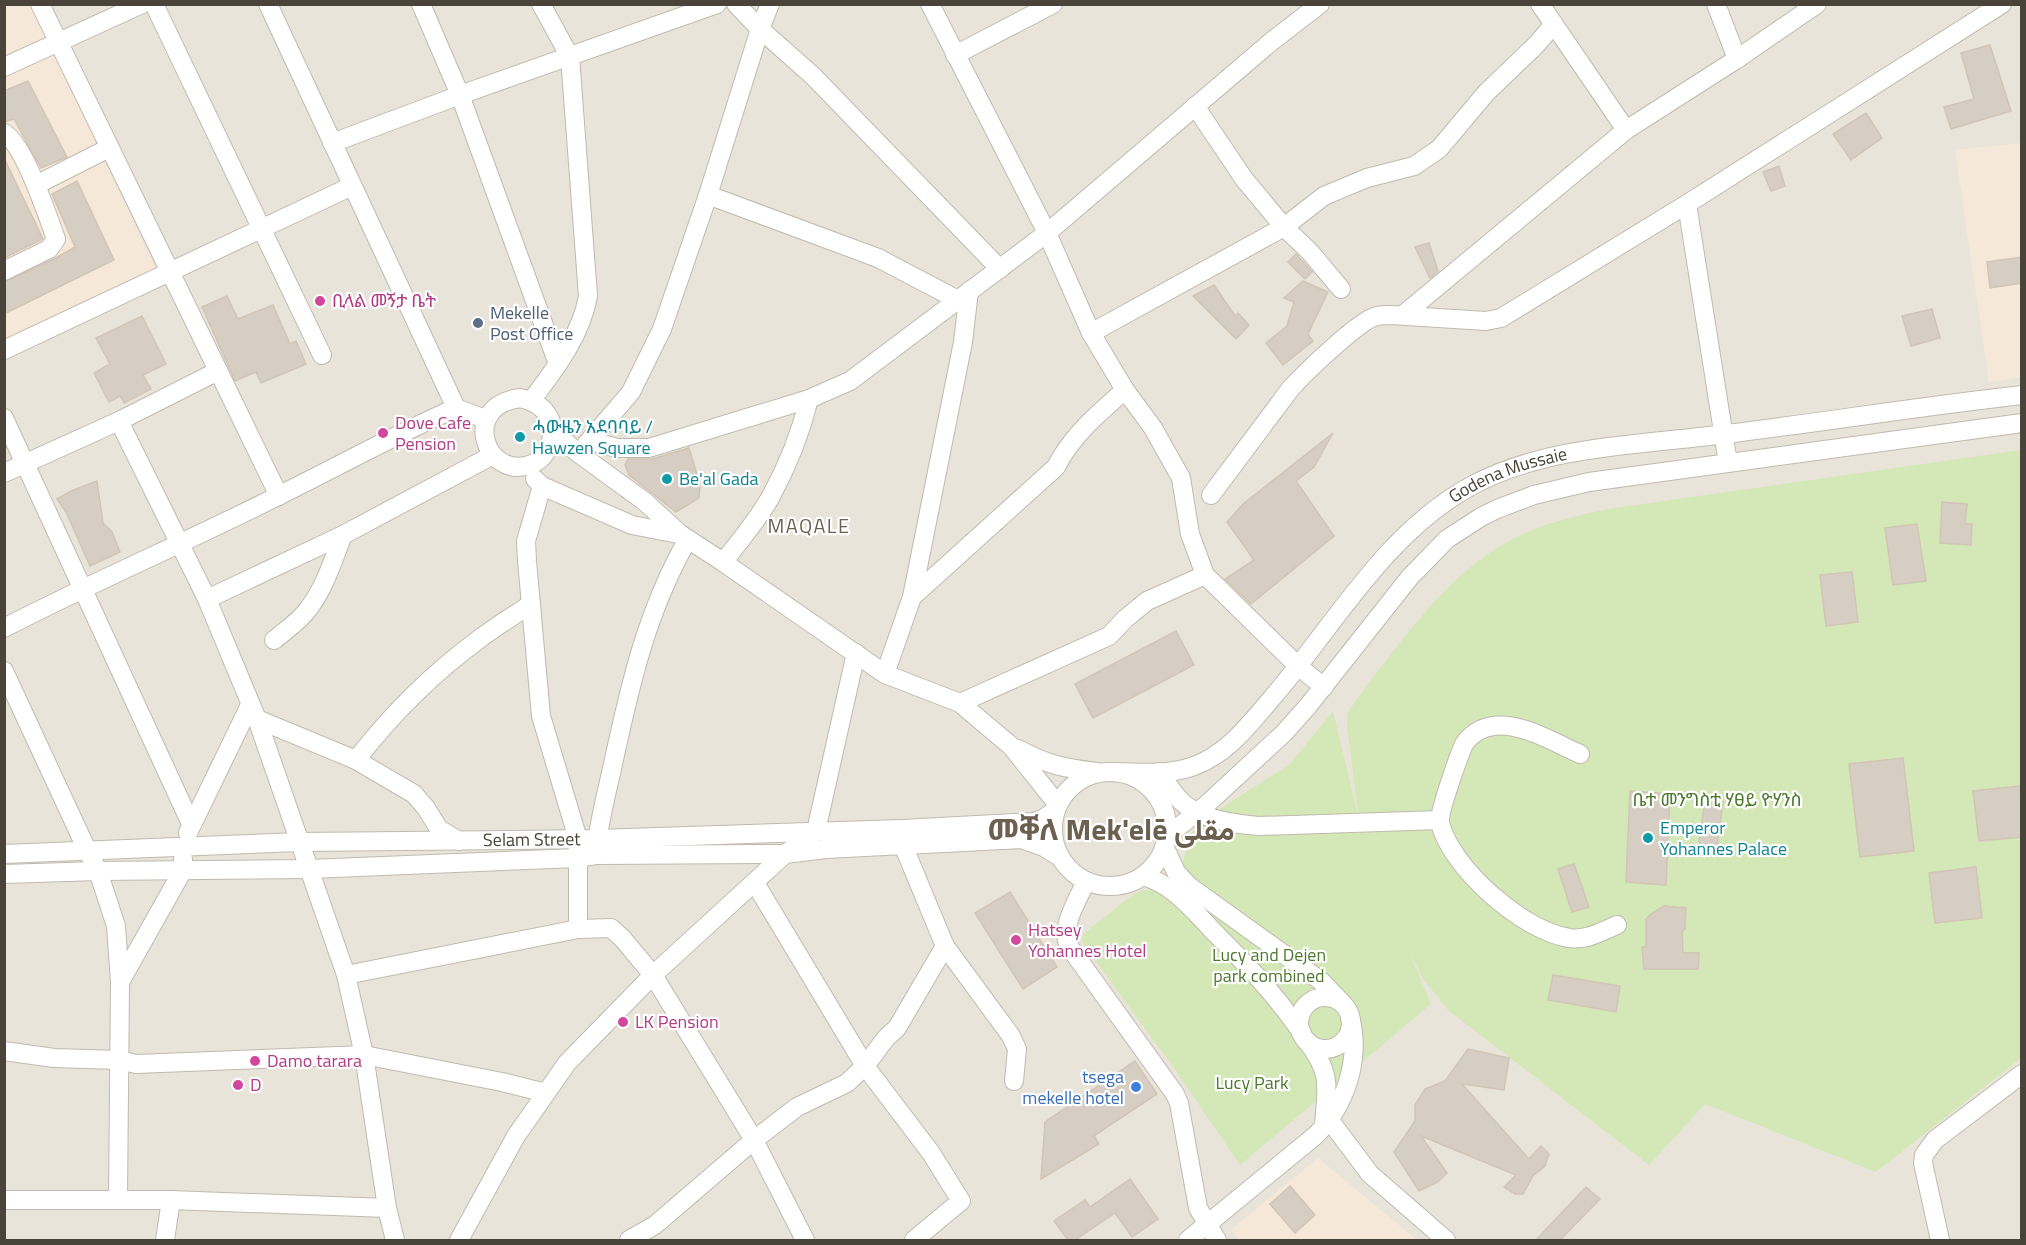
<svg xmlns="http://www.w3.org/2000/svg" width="2026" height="1245" font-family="'Titillium Web',Vazirmatn,'Noto Sans Ethiopic',sans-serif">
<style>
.residential{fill:#e9e4da}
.commercial{fill:#f5e8d9}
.green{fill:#d3e7b7}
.building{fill:#d6cec2;stroke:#d1c5b5;stroke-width:1.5}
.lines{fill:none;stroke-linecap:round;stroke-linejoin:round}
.minor-casing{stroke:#c0baae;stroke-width:20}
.minor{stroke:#fff;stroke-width:18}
.hotel-dot{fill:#d1479c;stroke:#fff;stroke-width:2}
.service-dot{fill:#5c6f8a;stroke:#fff;stroke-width:2}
.culture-dot{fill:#0f9aa8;stroke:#fff;stroke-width:2}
.shop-dot{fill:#3f7fe0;stroke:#fff;stroke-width:2}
.labels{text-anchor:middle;stroke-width:4.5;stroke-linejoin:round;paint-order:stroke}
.hotel-label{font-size:18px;fill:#b23c85;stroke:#fff;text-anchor:start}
.service-label{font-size:18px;fill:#4e5e75;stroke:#fff;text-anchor:start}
.culture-label{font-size:18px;fill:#0d838f;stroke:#fff;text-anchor:start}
.street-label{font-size:18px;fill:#494339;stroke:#fff}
.park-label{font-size:18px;fill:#4d792e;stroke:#fff}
.shop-label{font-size:18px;fill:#366cbe;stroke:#fff;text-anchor:end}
.neighbourhood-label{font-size:20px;letter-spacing:1.5px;fill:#6c6051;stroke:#fff}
.town-label{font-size:30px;font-weight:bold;fill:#6c6051;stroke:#fff}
</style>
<rect width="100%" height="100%" fill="#f5f2ec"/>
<rect class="residential" x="5" y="5" width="2016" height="1235"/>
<g class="commercial">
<polygon points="4,5 31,5 158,273 4,345"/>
<polygon points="2021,143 2021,377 1989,383 1955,150"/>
<polygon points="1318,1158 1417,1240 1238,1240 1231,1230"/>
</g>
<path class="green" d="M2021,450v608l-145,114 -171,-68 -56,61 -201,-155 -24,-30 -14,-26 21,50 -191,161 -64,-94 -92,-126 -2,-5 1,-6 51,-40 10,-4 6,1 12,-8 21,-22 9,-29 17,-16 81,-52 43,-53 26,108 -12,-92 1,-15c15,-22 31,-42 47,-63 37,-47 76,-93 133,-117 25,-11 53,-17 80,-23z"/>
<g class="building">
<polygon points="1990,45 2011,111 1951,129 1944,107 1974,99 1961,53"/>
<polygon points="28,81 67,157 41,168 14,119 4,122 4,91"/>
<polygon points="1866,113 1882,138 1851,160 1833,134"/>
<polygon points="4,158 43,239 4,258"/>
<polygon points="1779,166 1785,186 1771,191 1763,172"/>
<polygon points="77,181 114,260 4,314 4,282 54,259 75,247 52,194"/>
<polygon points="1429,243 1438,271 1430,278 1415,247"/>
<polygon points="1296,254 1312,272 1305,279 1288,262"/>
<polygon points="2022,257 2022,283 1990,288 1987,262"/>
<polygon points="1303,281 1328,292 1308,334 1313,341 1283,365 1266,343 1287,326 1294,302 1284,298"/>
<polygon points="1214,285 1235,316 1238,313 1249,325 1236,339 1193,296"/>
<polygon points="227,296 238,319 273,305 290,344 296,341 306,364 261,383 256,372 235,381 202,307"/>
<polygon points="1932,309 1940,338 1911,346 1902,316"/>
<polygon points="142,316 166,364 143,375 151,389 124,403 120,396 109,402 94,373 110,364 96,338"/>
<polygon points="1333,433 1314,467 1296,481 1334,536 1251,604 1225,579 1254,560 1227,522 1243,504"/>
<polygon points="689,448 700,484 699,498 676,512 629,475 625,465 628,459 652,459"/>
<polygon points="97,481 103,523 112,532 120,552 90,566 66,512 57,499 71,491"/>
<polygon points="1942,502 1967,504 1965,524 1972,524 1971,545 1940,543"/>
<polygon points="1917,524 1926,581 1893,585 1885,528"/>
<polygon points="1852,572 1858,622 1826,626 1820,575"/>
<polygon points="1176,631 1194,665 1093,718 1075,684"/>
<polygon points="1903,758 1914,851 1860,857 1849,764"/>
<polygon points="2020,786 2022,837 1979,841 1973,791"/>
<polygon points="1630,791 1670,794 1666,885 1626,882"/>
<polygon points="1705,800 1723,802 1717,847 1699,844"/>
<polygon points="1574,864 1589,907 1572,912 1558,869"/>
<polygon points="1976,867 1982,918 1935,923 1929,873"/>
<polygon points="1010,892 1057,967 1023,989 975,913"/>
<polygon points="1664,906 1686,908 1685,928 1682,932 1683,953 1699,953 1698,969 1644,969 1642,947 1646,947 1646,919 1651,914"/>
<polygon points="1553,975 1620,986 1616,1012 1548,1000"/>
<polygon points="1468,1049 1509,1058 1504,1090 1462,1084 1529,1159 1541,1146 1549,1154 1545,1166 1533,1176 1523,1194 1515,1194 1504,1187 1516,1175 1421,1136 1447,1173 1438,1182 1419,1191 1394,1152 1415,1121 1415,1105 1425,1089 1445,1081"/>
<polygon points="1135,1061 1157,1094 1094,1136 1099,1144 1041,1179 1045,1122"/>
<polygon points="1130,1179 1158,1219 1132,1237 1115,1213 1075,1240 1068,1240 1054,1221 1085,1200 1090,1207"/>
<polygon points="1290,1186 1315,1215 1295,1233 1270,1204"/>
<polygon points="1586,1187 1600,1199 1560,1240 1536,1240"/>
</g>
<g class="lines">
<defs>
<g id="minor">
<polyline points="40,4 279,496"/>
<polyline points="154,4 322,355"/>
<polyline points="268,4 456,408 485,419"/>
<polyline points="421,4 460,95 558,364"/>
<polyline points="736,4 760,29 813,76 1000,269"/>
<polyline points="930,4 1047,233 1091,333 1125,390 1153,428 1181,478 1190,534 1205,575 1299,667 1324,687"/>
<polyline points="1540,4 1626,130"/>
<polyline points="1716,4 1737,59"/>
<polyline points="955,55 1053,4"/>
<polyline points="4,67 142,4"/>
<polyline points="1195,106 1244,179 1284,227 1310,252 1341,289"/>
<path d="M4,133c20,11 44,84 52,106l-7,10 -45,22"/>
<polyline points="332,143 460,95 717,4"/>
<polyline points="36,185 109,148"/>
<polyline points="708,195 878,258 958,300"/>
<polyline points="1687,204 1728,463"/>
<polyline points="1403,315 1626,130 1737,59 1817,4"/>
<polyline points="1091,333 1284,227 1324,196 1367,178 1414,166 1439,149 1486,93 1536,45 1554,24"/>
<polyline points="4,350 352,186"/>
<path d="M520,398c28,6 41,28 26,54 -4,7 -10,11 -17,13 -44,14 -69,-59 -9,-67z"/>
<path d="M531,401c24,-32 50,-65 57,-105l-18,-239 -29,-53"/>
<polyline points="4,418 191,824"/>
<polyline points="119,421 207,599 257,719 346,975 364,1055 387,1208 395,1240"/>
<polyline points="553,431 578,453 644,501 680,534 723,562 885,674 960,703 1011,746 1058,805"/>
<polyline points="591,441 617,448 649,448 809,399 850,381 1047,233 1272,41 1320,4"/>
<polyline points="583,448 631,392 662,329 708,195 760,29 770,4"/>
<polyline points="4,473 119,421 218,371"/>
<polyline points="535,479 542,486 632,525 678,534"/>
<polyline points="542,486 526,541 527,561 541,716 578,839 578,929"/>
<path d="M1211,495l80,-107c14,-15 68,-68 86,-72 4,-1 9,-1 14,-1l95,6 15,-3 186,-114 315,-200"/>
<path d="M723,562c17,-21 34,-41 47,-64 17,-31 31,-66 39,-99"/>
<path d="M912,597l144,-130c16,-32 43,-54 69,-77"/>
<polyline points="207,599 343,535 493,455"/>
<path d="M4,628c91,-47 185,-87 276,-133 59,-29 116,-61 176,-87"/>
<path d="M274,640c12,-10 26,-19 35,-32 16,-21 24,-48 34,-73"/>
<polyline points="4,671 87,850 98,871 116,926 120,982 118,1199"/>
<polyline points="885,674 912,597 963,342 969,291"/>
<polyline points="960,703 1109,636 1125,619 1147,601 1205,575"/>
<polyline points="257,719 356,760 414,794 426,808 439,829 459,841"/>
<path d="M1018,749c30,16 45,19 79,23"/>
<path d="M1580,754c-34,-15 -87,-50 -116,-10 -5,12 -26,69 -24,79 11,45 83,108 129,115 17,3 33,-7 48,-13"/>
<path d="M356,760c35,-45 76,-86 122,-120 17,-13 35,-24 53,-36"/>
<circle cx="1110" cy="829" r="57"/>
<path id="s1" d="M1111,772c27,0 56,4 83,-6 33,-12 55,-41 78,-68 62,-72 113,-165 199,-212 75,-41 171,-41 255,-52 98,-12 197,-28 296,-39"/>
<path d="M1159,772c9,12 18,29 31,36 20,13 46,16 69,18l181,-6"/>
<polyline points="188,833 250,705"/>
<polyline points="903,836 903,845 945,946 1011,1036 1017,1049 1014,1081"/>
<polyline points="1167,836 1206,805 1284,733 1308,706 1410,577 1447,539 1481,517 1497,509 1534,495 1589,482 2022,423"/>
<polyline points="1165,848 1176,872 1189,886 1321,981 1343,1004"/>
<path d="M596,850c3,-29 11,-58 17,-86 17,-79 34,-154 75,-225"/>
<path id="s2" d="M4,854l295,-12 298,-3 305,-10 132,-7 9,-3 13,-9"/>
<polyline points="4,874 98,871 310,869 577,858 596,855 785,854 826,849 1021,839 1044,847 1060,857"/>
<path d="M1143,876c30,8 51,35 71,56 34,34 61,62 88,101"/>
<path d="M1086,881c-8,19 -25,43 -18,64l107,149 4,9 19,105 19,32"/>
<polyline points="755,883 865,1066 931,1153 961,1201 914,1240"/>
<polyline points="346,975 578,929 611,928 622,938 653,975 754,1140 805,1240"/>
<polyline points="120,982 183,870 183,859"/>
<circle cx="1325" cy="1023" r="26"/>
<path d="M1307,1041c25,33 20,45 17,84"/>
<polyline points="4,1051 54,1058 119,1060 136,1064 364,1055 502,1082 546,1093"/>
<polyline points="1325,1114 1370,1174 1446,1240"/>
<polyline points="4,1200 171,1200 387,1208"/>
<polyline points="165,1240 171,1200"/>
<polyline points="459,1240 516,1136 567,1063 653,975 785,854 816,831 856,653"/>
<polyline points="629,1240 655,1225 754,1140 797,1107 847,1083 865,1066 886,1038 897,1028 945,946"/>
<path d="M1188,1240l128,-105c30,-30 45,-76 34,-118"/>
<polyline points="1940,1240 1923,1163 1924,1155 1935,1140 2022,1074"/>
</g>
</defs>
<use href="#minor" class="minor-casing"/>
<use href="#minor" class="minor"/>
</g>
<g class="hotel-dot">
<circle cx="320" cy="301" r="6"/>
<circle cx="383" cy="433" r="6"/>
<circle cx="1016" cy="940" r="6"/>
<circle cx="623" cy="1022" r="6"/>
<circle cx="255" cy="1061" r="6"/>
<circle cx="238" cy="1085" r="6"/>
</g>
<circle class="service-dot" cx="478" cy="323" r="6"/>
<g class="culture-dot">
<circle cx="520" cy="437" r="6"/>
<circle cx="667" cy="479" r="6"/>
<circle cx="1648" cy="838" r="6"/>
</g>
<circle class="shop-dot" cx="1136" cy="1087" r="6"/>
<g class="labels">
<g class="hotel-label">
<text x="332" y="307">ቢላል መኝታ ቤት</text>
<text x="395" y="429">Dove Cafe<tspan x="395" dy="21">Pension</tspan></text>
<text x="1028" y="936">Hatsey<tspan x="1028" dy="21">Yohannes Hotel</tspan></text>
<text x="635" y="1028">LK Pension</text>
<text x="267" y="1067">Damo tarara</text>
<text x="250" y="1091">D</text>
</g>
<g class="service-label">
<text x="490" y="319">Mekelle<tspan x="490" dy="21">Post Office</tspan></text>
</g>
<g class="culture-label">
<text x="532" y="433">ሓውዜን አደባባይ /<tspan x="532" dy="21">Hawzen Square</tspan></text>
<text x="679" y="485">Be'al Gada</text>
<text x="1660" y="834">Emperor<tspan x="1660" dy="21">Yohannes Palace</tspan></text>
</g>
<g class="street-label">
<text dy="6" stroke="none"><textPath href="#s1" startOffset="520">Godena Mussaie</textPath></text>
<text dy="6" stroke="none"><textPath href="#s2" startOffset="528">Selam Street</textPath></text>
</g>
<g class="park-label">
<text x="1717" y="806">ቤተ መንግስቲ ሃፀይ ዮሃንስ</text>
<text x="1269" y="961">Lucy and Dejen<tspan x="1269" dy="21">park combined</tspan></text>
<text x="1252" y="1089">Lucy Park</text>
</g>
<g class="shop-label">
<text x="1124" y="1083">tsega<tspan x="1124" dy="21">mekelle hotel</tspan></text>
</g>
<g class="neighbourhood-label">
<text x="809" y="533">MAQALE</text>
</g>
<g class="town-label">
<text x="1111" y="840">መቐለ Mek'elē مقلى</text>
</g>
</g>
<rect width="2026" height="1245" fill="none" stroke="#494339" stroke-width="12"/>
</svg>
